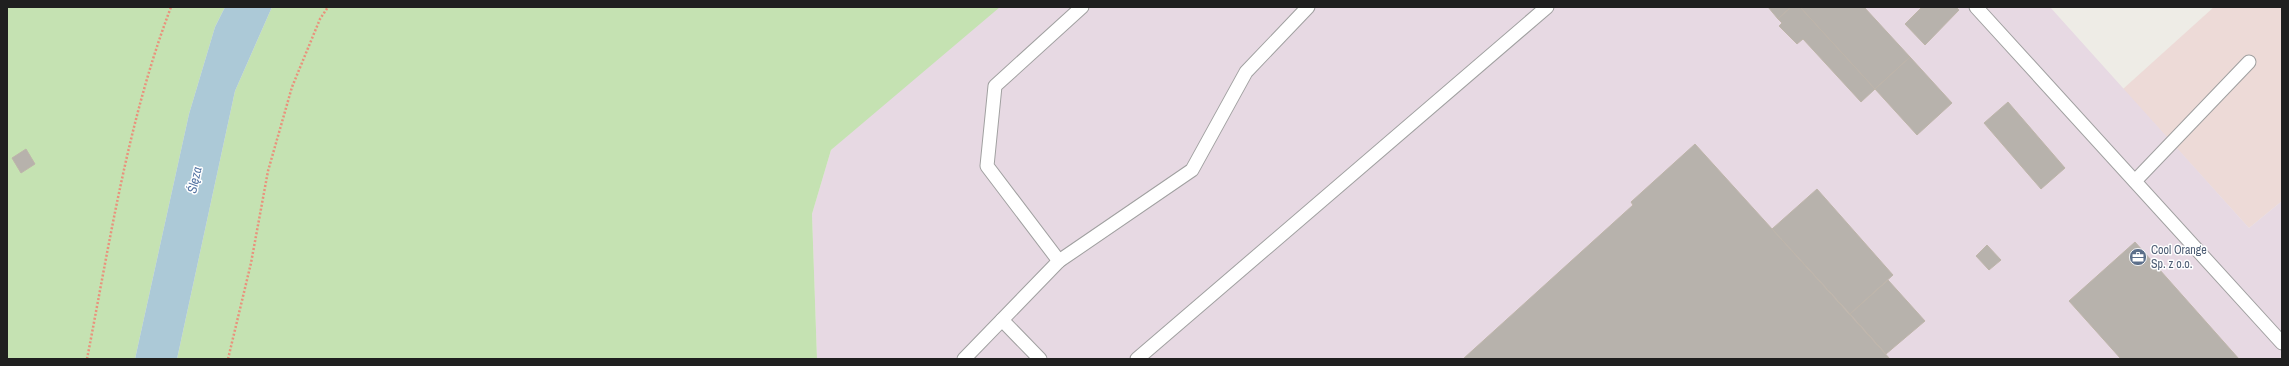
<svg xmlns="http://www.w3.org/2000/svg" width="2289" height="366" font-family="'Archivo Narrow',sans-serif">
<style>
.commercial{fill:#eddad7}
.industrial{fill:#e7d9e3}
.grass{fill:#c5e2b2}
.water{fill:#acc9d7}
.building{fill:#b7b2ac;stroke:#beb5aa}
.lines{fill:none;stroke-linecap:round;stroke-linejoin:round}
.lane-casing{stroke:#a0a0a0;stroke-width:15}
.path{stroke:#e9927c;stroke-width:2.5;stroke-dasharray:2 2;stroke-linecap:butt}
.lane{stroke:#fff;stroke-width:13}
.labels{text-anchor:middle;stroke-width:3;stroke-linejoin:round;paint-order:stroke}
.service-label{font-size:12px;fill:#4e5e75;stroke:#fff;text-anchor:start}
.water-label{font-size:13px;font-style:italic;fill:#5675a3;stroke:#fff}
</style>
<rect width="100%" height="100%" fill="#eeece6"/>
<polygon class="commercial" points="2214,7 2282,7 2282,201 2249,228 2123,89"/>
<polygon class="industrial" points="993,7 2050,7 2249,228 2282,201 2282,359 817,359 812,214 831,150"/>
<g class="grass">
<polygon points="7,7 225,7 215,27 189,114 135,359 7,359"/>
<polygon points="272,7 1000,7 831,150 812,214 817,359 177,359 235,91"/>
</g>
<polygon class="water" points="225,7 272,7 235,91 177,359 135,359 189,114 215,27"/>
<g class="building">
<polygon points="1768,7 1791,7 1778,19"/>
<polygon points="1791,7 1800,7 1875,89 1861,102 1803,39 1797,44 1779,26 1782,23 1778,19"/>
<polygon points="1800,7 1864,7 1910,57 1875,89"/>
<polygon points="1922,7 1956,7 1959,10 1925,45 1905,24"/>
<polygon points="1910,57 1952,103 1917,135 1875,89"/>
<polygon points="2008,102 2065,168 2041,189 1984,123"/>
<polygon points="1695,144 1890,359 1463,359 1633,205 1631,202"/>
<polygon points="26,149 35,164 21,173 12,158"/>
<polygon points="1817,189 1893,275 1850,314 1772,229"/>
<polygon points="2135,242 2239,359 2121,359 2069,301"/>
<polygon points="1987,245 2001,260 1989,270 1976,256"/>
<polygon points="1888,280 1925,321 1886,354 1850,314"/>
</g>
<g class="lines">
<defs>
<g id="lane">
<polyline points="1976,7 2282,343"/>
<polyline points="2135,181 2249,62"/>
<polyline points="1059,261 987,166 995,86 1082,7"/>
<polyline points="1002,320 1040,359"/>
<polyline points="964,359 1059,261 1192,170 1246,72 1308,7"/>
<polyline points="1137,359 1547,7"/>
</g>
</defs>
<use href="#lane" class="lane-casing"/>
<g class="path">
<path d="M87,359c23,-118 41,-239 84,-352"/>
<polyline points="228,359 251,263 268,171 292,87 320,19 328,7"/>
</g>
<use href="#lane" class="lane"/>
</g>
<defs>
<symbol id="office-disc" viewBox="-11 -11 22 22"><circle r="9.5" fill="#5c6f8a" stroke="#fff"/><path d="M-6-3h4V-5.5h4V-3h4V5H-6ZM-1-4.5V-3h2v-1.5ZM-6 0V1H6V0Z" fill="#fff"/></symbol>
</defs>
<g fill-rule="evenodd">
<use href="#office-disc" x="2128" y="247" width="20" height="20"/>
</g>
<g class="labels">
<g class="service-label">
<text x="2151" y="254">Cool Orange<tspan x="2151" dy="14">Sp. z o.o.</tspan></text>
</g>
<g class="water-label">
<text transform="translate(194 180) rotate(-78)" y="5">Ślęza</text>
</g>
</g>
<rect width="2289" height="366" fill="none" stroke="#1f1f1f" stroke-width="16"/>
</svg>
